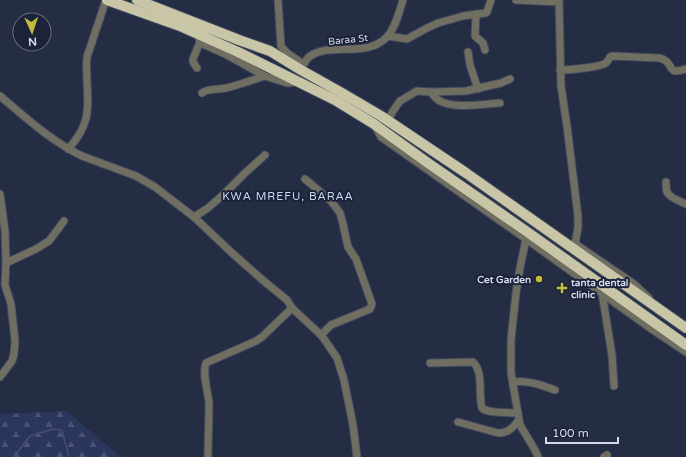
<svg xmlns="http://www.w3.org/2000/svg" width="686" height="457" font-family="'Varela Round',sans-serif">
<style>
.forest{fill:url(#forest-firs)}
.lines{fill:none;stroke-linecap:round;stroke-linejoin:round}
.stream{stroke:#474a78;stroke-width:1.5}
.minor-casing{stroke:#41495e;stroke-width:9}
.highway-casing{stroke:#41495e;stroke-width:12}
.minor{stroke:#6f6e61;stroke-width:7}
.highway{stroke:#c8c6a6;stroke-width:10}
.poi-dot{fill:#c6bc3c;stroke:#1c2339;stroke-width:1.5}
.labels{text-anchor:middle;stroke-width:4;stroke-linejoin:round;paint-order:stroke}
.street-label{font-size:10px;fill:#d4dae9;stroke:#1c2339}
.poi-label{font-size:10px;font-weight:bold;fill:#d4dae9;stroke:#1c2339;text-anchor:end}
.neighbourhood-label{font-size:11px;letter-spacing:1px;fill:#cdd8f6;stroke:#1c2339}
</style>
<defs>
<pattern id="forest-firs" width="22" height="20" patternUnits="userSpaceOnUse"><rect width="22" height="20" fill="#2b365d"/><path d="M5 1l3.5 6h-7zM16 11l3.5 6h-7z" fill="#495274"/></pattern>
</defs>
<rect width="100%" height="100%" fill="#252d44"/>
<polygon class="forest" points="66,411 121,457 0,457 0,414"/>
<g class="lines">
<polyline class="stream" points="14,457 30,436 53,429 62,430 69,457"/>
<defs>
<g id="minor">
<polyline points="278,0 281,46 287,53 303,64"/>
<polyline points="516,0 559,2"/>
<polyline points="559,0 561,86 567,126 578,216 578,228 575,244"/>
<polyline points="476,14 475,36 483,43 485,50"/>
<polyline points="198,34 200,42 205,45 225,54 265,76 287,83 298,82"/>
<polyline points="388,36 407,39 427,28 438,23 463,16 486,13 487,12 491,0"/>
<polyline points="468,52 470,65 478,89"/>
<polyline points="197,68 193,62 193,59 200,42"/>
<path d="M301,70c2,-5 4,-9 8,-13 19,-16 57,2 78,-20 9,-10 12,-25 16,-37"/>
<path d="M560,70c9,0 41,-3 46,-7 2,-2 3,-4 4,-6l2,-1 47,2c12,2 10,12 16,13 3,0 8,-1 11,-2"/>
<path d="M431,92c2,3 5,7 9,9 14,8 44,3 60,2"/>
<path d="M202,93c6,-5 16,-3 24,-5 13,-3 26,-8 39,-12"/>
<path d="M0,96c26,22 51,45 82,60l54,20 19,11 39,30 38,36 33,29 22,18 5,8 30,28 15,22 7,22 9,45 4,32"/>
<polyline points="388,120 393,111 400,101 417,91 431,92 466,91 501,83 510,79"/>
<polyline points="375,126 381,137 526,239 650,328 686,352"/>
<path d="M68,149c21,-22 21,-39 19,-67 0,-9 -1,-17 0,-25l19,-57"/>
<polyline points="305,179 331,201 340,213 342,220 348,247 356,259 372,304 370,309 331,325 321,335"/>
<path d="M666,182c0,3 0,7 1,10 2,5 14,10 19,12"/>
<polyline points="0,194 5,231 6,263 5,285 11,304 15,341 14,354 12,361 0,377"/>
<polyline points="194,217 208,208 225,193 245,173 265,155"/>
<polyline points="526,239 520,268 516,293 511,340 511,373 520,425 535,450 538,457"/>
<polyline points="574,243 634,284 649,298"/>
<polyline points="6,263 36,249 49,241 64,221"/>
<polyline points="602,293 612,355 614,386"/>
<path d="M430,363l43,-1c11,10 5,33 9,46 7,6 26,4 36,5"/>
<path d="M513,382c15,-2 28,3 42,8"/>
<path d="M458,422l40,11c11,0 14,-5 21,-13"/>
<path d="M208,457c0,-18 1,-36 1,-54 -1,-11 -7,-30 -3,-40l50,-22 6,-4 30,-29"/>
<polyline points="604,457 607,455"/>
</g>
<g id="highway">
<polyline points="107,0 180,26 238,52 335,100 374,124 428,163 526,231 686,345"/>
<polyline points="137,0 239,40 270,51 301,70 342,93 381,116 466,173 686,328"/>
</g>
</defs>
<use href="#minor" class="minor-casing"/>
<use href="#highway" class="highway-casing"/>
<use href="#minor" class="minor"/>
<use href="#highway" class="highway"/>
</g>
<g class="poi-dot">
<circle cx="539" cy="279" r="4"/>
<path d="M560 282h4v4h4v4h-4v4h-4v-4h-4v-4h4z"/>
</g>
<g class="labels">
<g class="street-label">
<text transform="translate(348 39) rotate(-6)" y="4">Baraa St</text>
</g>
<g class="poi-label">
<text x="531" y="283">Cet Garden</text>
<text x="571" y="286" text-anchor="start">tanta dental<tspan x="571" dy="12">clinic</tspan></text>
</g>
<g class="neighbourhood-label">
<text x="288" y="200">KWA MREFU, BARAA</text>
</g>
</g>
<g transform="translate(32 32) rotate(177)"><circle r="19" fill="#1c2339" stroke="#666c7f"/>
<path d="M0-3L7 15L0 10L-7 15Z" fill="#c6bc3c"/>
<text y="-6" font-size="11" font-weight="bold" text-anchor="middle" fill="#d4dae9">N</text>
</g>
<path d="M546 437v6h72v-6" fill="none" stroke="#d4dae9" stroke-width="2"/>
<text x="552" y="437" font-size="12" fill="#d4dae9" stroke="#1c2339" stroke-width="3" paint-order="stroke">100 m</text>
</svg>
